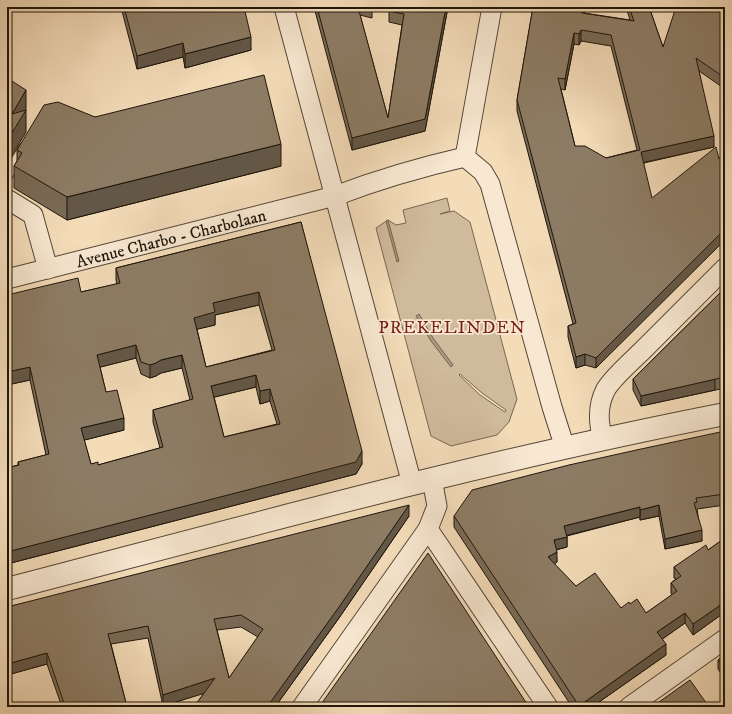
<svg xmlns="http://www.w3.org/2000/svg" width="732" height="714" font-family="'IM FELL DW Pica',serif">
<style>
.green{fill:#cfba9b;stroke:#766852;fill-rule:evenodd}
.water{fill:#ab987e;stroke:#726450}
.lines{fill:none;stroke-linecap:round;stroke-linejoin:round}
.service-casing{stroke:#534736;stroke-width:12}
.minor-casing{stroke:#534736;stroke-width:21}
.tertiary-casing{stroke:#534736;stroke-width:24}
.service{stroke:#f8e8d2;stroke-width:10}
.minor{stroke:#f8e8d2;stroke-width:19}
.tertiary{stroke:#f8e8d2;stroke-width:22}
.wall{fill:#796b57;stroke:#1d150a;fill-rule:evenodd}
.shaded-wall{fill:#635747;stroke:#1d150a}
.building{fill:#8d7c65;stroke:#1d150a;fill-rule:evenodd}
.labels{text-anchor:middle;stroke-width:3.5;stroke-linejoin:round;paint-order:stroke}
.street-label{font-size:17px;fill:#1d150a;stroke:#f8e8d2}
.neighbourhood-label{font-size:18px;letter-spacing:1px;fill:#7a1f14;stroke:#f8e8d2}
</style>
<rect width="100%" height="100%" fill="#f4dcb9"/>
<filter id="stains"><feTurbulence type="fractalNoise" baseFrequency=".005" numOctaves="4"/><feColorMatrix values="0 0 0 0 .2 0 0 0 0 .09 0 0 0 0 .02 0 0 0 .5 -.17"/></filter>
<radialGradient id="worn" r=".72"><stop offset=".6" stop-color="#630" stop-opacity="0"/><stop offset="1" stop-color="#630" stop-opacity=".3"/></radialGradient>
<path class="green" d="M447,198l3,13 -10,3 14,-3 16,11 47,177 -8,23 -12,13 -46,11 -20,-10 -55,-208 12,-8 8,5 10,-2 -3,-13zM460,374l22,19 24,17 -1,2 -25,-17 -21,-20z"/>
<g class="water">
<polygon points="388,220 399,261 397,262 386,221"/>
<polygon points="419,314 433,338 453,365 451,367 431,341 416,316"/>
</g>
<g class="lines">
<defs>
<polyline id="service" points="7,176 24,148"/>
<g id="minor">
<polyline points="284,7 412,484"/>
<polyline points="465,157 483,172 490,184 552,407 565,448"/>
<polyline points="465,157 492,7"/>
<polyline points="7,199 33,215 48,269"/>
<path d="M7,279l328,-83c42,-16 86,-29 130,-39"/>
<path d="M603,439c-5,-17 -6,-33 3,-50 8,-13 27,-29 38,-40 27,-27 54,-54 81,-81"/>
<polyline points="428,529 548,707"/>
<polyline points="302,707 428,529 437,506 432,479"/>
<polyline points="629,707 725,639"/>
</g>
<path id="tertiary" d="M7,589c238,-62 476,-128 718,-175"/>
</defs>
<use href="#service" class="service-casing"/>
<use href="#minor" class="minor-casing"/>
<use href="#tertiary" class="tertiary-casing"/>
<use href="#service" class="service"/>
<use href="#minor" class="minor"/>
<use href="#tertiary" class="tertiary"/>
</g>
<g class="wall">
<polygon points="121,7 244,7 251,50 185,68 183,57 137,69"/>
<polygon points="314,7 372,7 372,18 360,15 388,118 402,25 389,22 389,11 448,7 425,131 352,150"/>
<path d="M533,7h53l-2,6 46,7 -4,-13h23l14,40 62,-40v82l-26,-18 15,76 -70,16 -48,205 -11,-3 -9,3 -8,-31v-11l5,-2 -56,-213v-11zM581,41l30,5 26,104 -31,8 -31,-12 -14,-57 4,1 9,-46 5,1z"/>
<polygon points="95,117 281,166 67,220 14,188 14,166 17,161 17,150"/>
<path d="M301,222l61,242 -6,10 -349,90v-96l11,-3v-3l28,-7 -16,-75 -23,5v-90l74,-3 36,-8 -1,-4v-12zM259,305l13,45 -66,17 -9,-38 18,-4v-10zM136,358l5,16 9,4 6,-2 5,-3 21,-5 8,32 -37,10v12l7,26 -62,17 -7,-1 -7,-24 40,-10 -18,-38 -6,-25zM256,387l4,17 10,-3 7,23 -53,13 -10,-40z"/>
<polygon points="725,288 725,388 641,406 633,390 633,379"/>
<polygon points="725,431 725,505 697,509 702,541 665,549 659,516 640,520 640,517 567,536 567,547 556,550 557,562 554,564 576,586 621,608 630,604 646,613 672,595 671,593 671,583 676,579 674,578 674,567 708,550 725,538 725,612 693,635 685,623 662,639 666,655 592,707 572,707 454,527 454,516"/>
<path d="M409,516l-70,102 -64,89h-81l10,-14 -41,13 -15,-68 -37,6 16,63h-65l-15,-43 -36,10 -2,-5 -2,-62zM241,627l17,10 -29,41 -12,-48z"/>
<polygon points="725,655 725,679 718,669 718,660"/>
</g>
<g class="shaded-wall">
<polygon points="446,7 448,7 425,131 352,150 352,138 425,119"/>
<polygon points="583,7 586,7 582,24 582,13"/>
<polygon points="581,30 581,41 579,45 579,34"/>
<polygon points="574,33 574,44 565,90 565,79"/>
<polygon points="251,37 251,50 185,68 185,54"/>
<polygon points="183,43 183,57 137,69 137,56"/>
<polygon points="26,90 26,132 7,164 7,141 12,114"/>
<polygon points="714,136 714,147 641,163 641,152"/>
<polygon points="281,144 281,166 67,220 67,197"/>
<polygon points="725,229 725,240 596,368 596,358"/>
<polygon points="259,292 259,305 215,315 215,325 194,330 194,318 213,303"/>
<polygon points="136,345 136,358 97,368 97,355"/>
<polygon points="585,354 585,365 576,368 576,357"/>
<polygon points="182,355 182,368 161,373 156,376 150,378 150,365 161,360"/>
<polygon points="30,367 30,380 7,385 7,372"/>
<polygon points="256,375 256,387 211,398 211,386"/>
<polygon points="715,379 715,390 641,406 641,396"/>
<polygon points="270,389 270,401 260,404 260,391"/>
<polygon points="124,418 124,430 81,441 81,428"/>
<polygon points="362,451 362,464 356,474 7,564 7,552"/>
<polygon points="409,505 409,516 339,618 275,707 267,707"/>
<polygon points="659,505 659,516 640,520 640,510"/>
<polygon points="640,507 640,517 564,536 564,526"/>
<polygon points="702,530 702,541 665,549 665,539"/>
<polygon points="567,537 567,547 554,550 554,540"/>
<polygon points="557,552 557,562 548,568 548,557"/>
<polygon points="725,602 725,612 693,635 693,624"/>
<polygon points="685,613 685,623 657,643 657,632"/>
<polygon points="666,644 666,655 592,707 579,707 579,706"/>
<polygon points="47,653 47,664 11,674 11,663"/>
<polygon points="9,657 9,669 7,669 7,658"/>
<polygon points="215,678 215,690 163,706 163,695"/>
</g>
<g class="building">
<polygon points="124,7 244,7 251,37 185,54 183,43 137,56"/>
<polygon points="317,7 358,7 388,118 404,14 389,11 390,7 446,7 425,119 352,138"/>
<path d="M533,7h50l-1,6 52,8 -5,-14h20l14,40 13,-40h49v71l-29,-20 18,78 -73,16 11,46 64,-51 3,12 6,-10v80l-129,129 -11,-4 -9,3 -8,-31 8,-3 -59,-223zM581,30l30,5 29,115 -34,8 -21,-12h-10l-17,-68 7,1 9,-46 5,1z"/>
<polygon points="264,75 281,144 67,197 14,166 22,153 17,150 44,105 58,102 95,117"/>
<polygon points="7,78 26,90 12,114 26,110 7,141"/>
<path d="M301,222l61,229 -6,11 -349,90v-84l12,-3 -1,-3 31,-8 -19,-87 -23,5v-77l71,-17 3,14 39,-9 -4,-15zM259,292l16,58 -69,17 -12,-49 21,-6 -2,-9zM136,345l5,17 9,3 6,-2 5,-3 21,-5 11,44 -40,11 10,37 -65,18v-3l-7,2 -10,-36 43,-10 -7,-28 -11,2 -9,-37zM256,375l4,16 10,-2 10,35 -56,13 -13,-51z"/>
<polygon points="725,288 725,377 641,396 633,379"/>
<polygon points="725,431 725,494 696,498 697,502 694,503 702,530 665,539 659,505 640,510 640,507 564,526 567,537 554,540 557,552 548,557 576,586 595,573 621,608 629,602 630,604 637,599 646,613 677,591 671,583 681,576 674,567 706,545 708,550 725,538 725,602 693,624 685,613 657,632 666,644 579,706 454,516 472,490 569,465 641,449"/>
<path d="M409,505l-70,102 -72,100h-73l21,-29 -52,17 -15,-69 -40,8 19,73h-61l-1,-1 -18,-53 -36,10 -2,-6 -2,1v-51zM241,615l22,14 -34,49 -15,-59z"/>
<polygon points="428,553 529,707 319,707"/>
<polygon points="725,655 725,669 718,660"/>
<polygon points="690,680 709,707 652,707"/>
</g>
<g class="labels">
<g class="street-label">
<text transform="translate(171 238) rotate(-14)" y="6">Avenue Charbo - Charbolaan</text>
</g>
<g class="neighbourhood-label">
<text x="452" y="333">PREKELINDEN</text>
</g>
</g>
<rect width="732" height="714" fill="none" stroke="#f4dcb9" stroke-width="24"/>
<rect x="8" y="8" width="716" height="698" fill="none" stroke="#1d150a" stroke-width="2"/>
<rect x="12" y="12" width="708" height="690" fill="none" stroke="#1d150a"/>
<rect width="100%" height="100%" filter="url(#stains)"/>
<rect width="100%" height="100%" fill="url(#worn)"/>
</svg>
